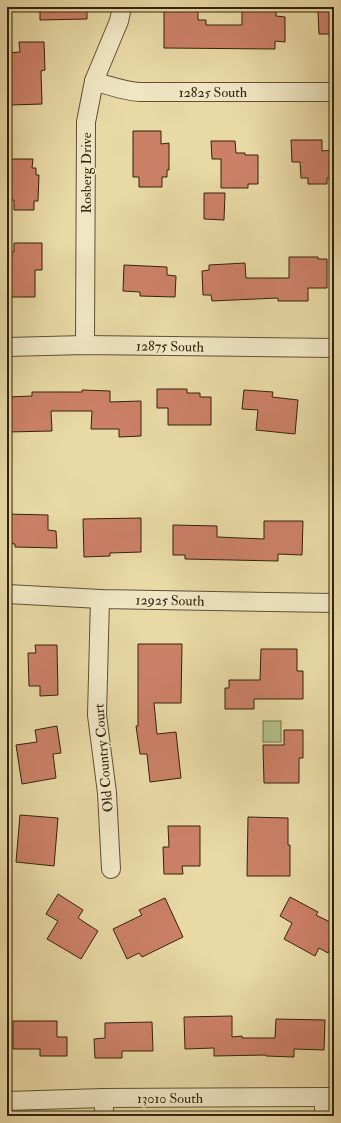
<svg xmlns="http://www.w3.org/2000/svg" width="341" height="1123" font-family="'IM FELL Double Pica',serif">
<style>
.green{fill:#b3c089;stroke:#73714c}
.building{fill:#cc8167;stroke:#33220f}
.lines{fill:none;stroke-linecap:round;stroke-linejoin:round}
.minor-casing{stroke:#605034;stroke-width:20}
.minor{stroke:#f0e6c4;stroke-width:18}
.labels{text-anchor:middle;stroke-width:3;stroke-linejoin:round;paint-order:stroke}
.street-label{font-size:14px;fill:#33220f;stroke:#f0e6c4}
</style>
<rect width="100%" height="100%" fill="#e8d9a5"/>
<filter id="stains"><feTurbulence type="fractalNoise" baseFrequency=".005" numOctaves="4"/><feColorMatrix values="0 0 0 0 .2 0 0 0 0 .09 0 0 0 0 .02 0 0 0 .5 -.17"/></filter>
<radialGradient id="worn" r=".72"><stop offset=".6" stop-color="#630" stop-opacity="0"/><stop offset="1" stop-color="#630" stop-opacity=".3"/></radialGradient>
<rect class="green" x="263" y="721" width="18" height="21"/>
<g class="building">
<polygon points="40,7 87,7 87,19 40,20"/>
<polygon points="164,10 198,10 198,20 206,20 206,25 242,25 242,11 276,11 276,16 285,17 285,42 275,41 275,49 164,48"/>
<polygon points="334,10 334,34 319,34 318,11"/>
<polygon points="19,42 44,42 45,70 41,71 42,104 10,105 8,53 20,52"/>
<polygon points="133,131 161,131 161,144 169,143 169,170 167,170 167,177 162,177 162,187 139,187 139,177 133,177"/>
<polygon points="291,140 322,140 322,151 334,150 334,178 327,178 327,184 308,184 308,178 301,178 300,162 292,162"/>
<polygon points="211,141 235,141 236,153 245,153 245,155 258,155 258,184 248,184 248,188 221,188 221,159 212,159"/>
<polygon points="7,159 33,159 32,168 36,168 36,175 39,175 38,201 34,201 34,210 14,210 14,200 7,200"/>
<polygon points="204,193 225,193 224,220 204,219"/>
<polygon points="14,243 42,243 42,270 35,270 35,297 7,297 7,252 14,252"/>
<polygon points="289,257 318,257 318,259 327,259 327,288 308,288 308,301 278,301 278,298 212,301 211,295 203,295 202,271 209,270 209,265 245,263 246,278 289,278"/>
<polygon points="124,265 167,267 167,275 176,276 175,297 140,296 140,292 123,291"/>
<polygon points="157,389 187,389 187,393 200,393 200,397 211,397 211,425 168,425 168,408 157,408"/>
<polygon points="82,390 110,391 110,402 141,401 141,436 119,437 119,429 91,429 92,411 51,411 52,431 7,432 7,397 32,396 32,392 82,392"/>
<polygon points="244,390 273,392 272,397 298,400 295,434 256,430 258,410 242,409"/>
<polygon points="7,514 48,515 48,530 56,531 57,548 15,547 15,544 7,543"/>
<polygon points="141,518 141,552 110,553 110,556 84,557 83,519"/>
<polygon points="264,521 303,521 302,555 278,554 278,561 185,559 185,555 173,555 173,525 217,526 217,537 264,539"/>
<polygon points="138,644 182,644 181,703 154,703 157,734 176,732 181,778 150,782 147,754 140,754 136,726 138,726"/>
<polygon points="35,645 57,645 58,695 40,696 40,686 29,686 28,653 36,653"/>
<polygon points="261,649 297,649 297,671 303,671 303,699 254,699 254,709 225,709 225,688 229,688 229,680 260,680"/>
<polygon points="57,726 61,753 53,754 56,778 22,784 16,745 37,742 35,730"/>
<polygon points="284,730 303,730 303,758 299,758 299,783 264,783 263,745 284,745"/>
<polygon points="20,815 58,818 54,866 16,862"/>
<polygon points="248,817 288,818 288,845 290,845 290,876 247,876"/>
<polygon points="168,826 200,826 200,866 182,866 183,874 164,874 163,847 169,847"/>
<polygon points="58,894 83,910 78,918 98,931 81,959 47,939 58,921 46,914"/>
<polygon points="290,897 318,912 316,915 334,924 334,942 328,953 319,948 315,956 284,939 292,923 280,916"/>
<polygon points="165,898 183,937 142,957 139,953 127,959 113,929 142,915 139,910"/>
<polygon points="232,1016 232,1037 242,1036 242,1038 275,1038 276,1019 325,1020 324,1050 294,1049 294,1057 266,1056 266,1055 214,1056 214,1048 185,1049 184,1017"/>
<polygon points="13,1021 57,1021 57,1037 67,1037 67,1056 40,1056 40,1049 13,1049"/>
<polygon points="152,1022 153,1051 122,1051 122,1058 95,1058 94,1039 105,1038 105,1023"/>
</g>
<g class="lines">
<defs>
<g id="minor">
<path d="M94,81c16,5 30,10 46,11h194"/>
<polyline points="85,345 86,122 94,81 119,21 122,7"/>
<polyline points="7,347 85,345 334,348"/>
<polyline points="7,594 100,599 334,603"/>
<polyline points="100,599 97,715 107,793 111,869"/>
<polyline points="324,1097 324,1116"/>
<polyline points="7,1101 104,1098 334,1097"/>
<polyline points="104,1116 104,1098"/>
</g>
</defs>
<use href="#minor" class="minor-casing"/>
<use href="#minor" class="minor"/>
</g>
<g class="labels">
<g class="street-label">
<text x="213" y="97">12825 South</text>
<text transform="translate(86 173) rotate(-90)" y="5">Rosberg Drive</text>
<text transform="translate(170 346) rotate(1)" y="5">12875 South</text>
<text transform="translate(170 600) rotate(1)" y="5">12925 South</text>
<text transform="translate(103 758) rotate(-95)" y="5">Old Country Court</text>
<text x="170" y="1103">13010 South</text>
</g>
</g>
<rect width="341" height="1123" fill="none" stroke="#e8d9a5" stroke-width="24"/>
<rect x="8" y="8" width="325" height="1107" fill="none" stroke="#33220f" stroke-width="2"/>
<rect x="12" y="12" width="317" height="1099" fill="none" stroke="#33220f"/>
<rect width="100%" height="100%" filter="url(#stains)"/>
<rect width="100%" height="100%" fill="url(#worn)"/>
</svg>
